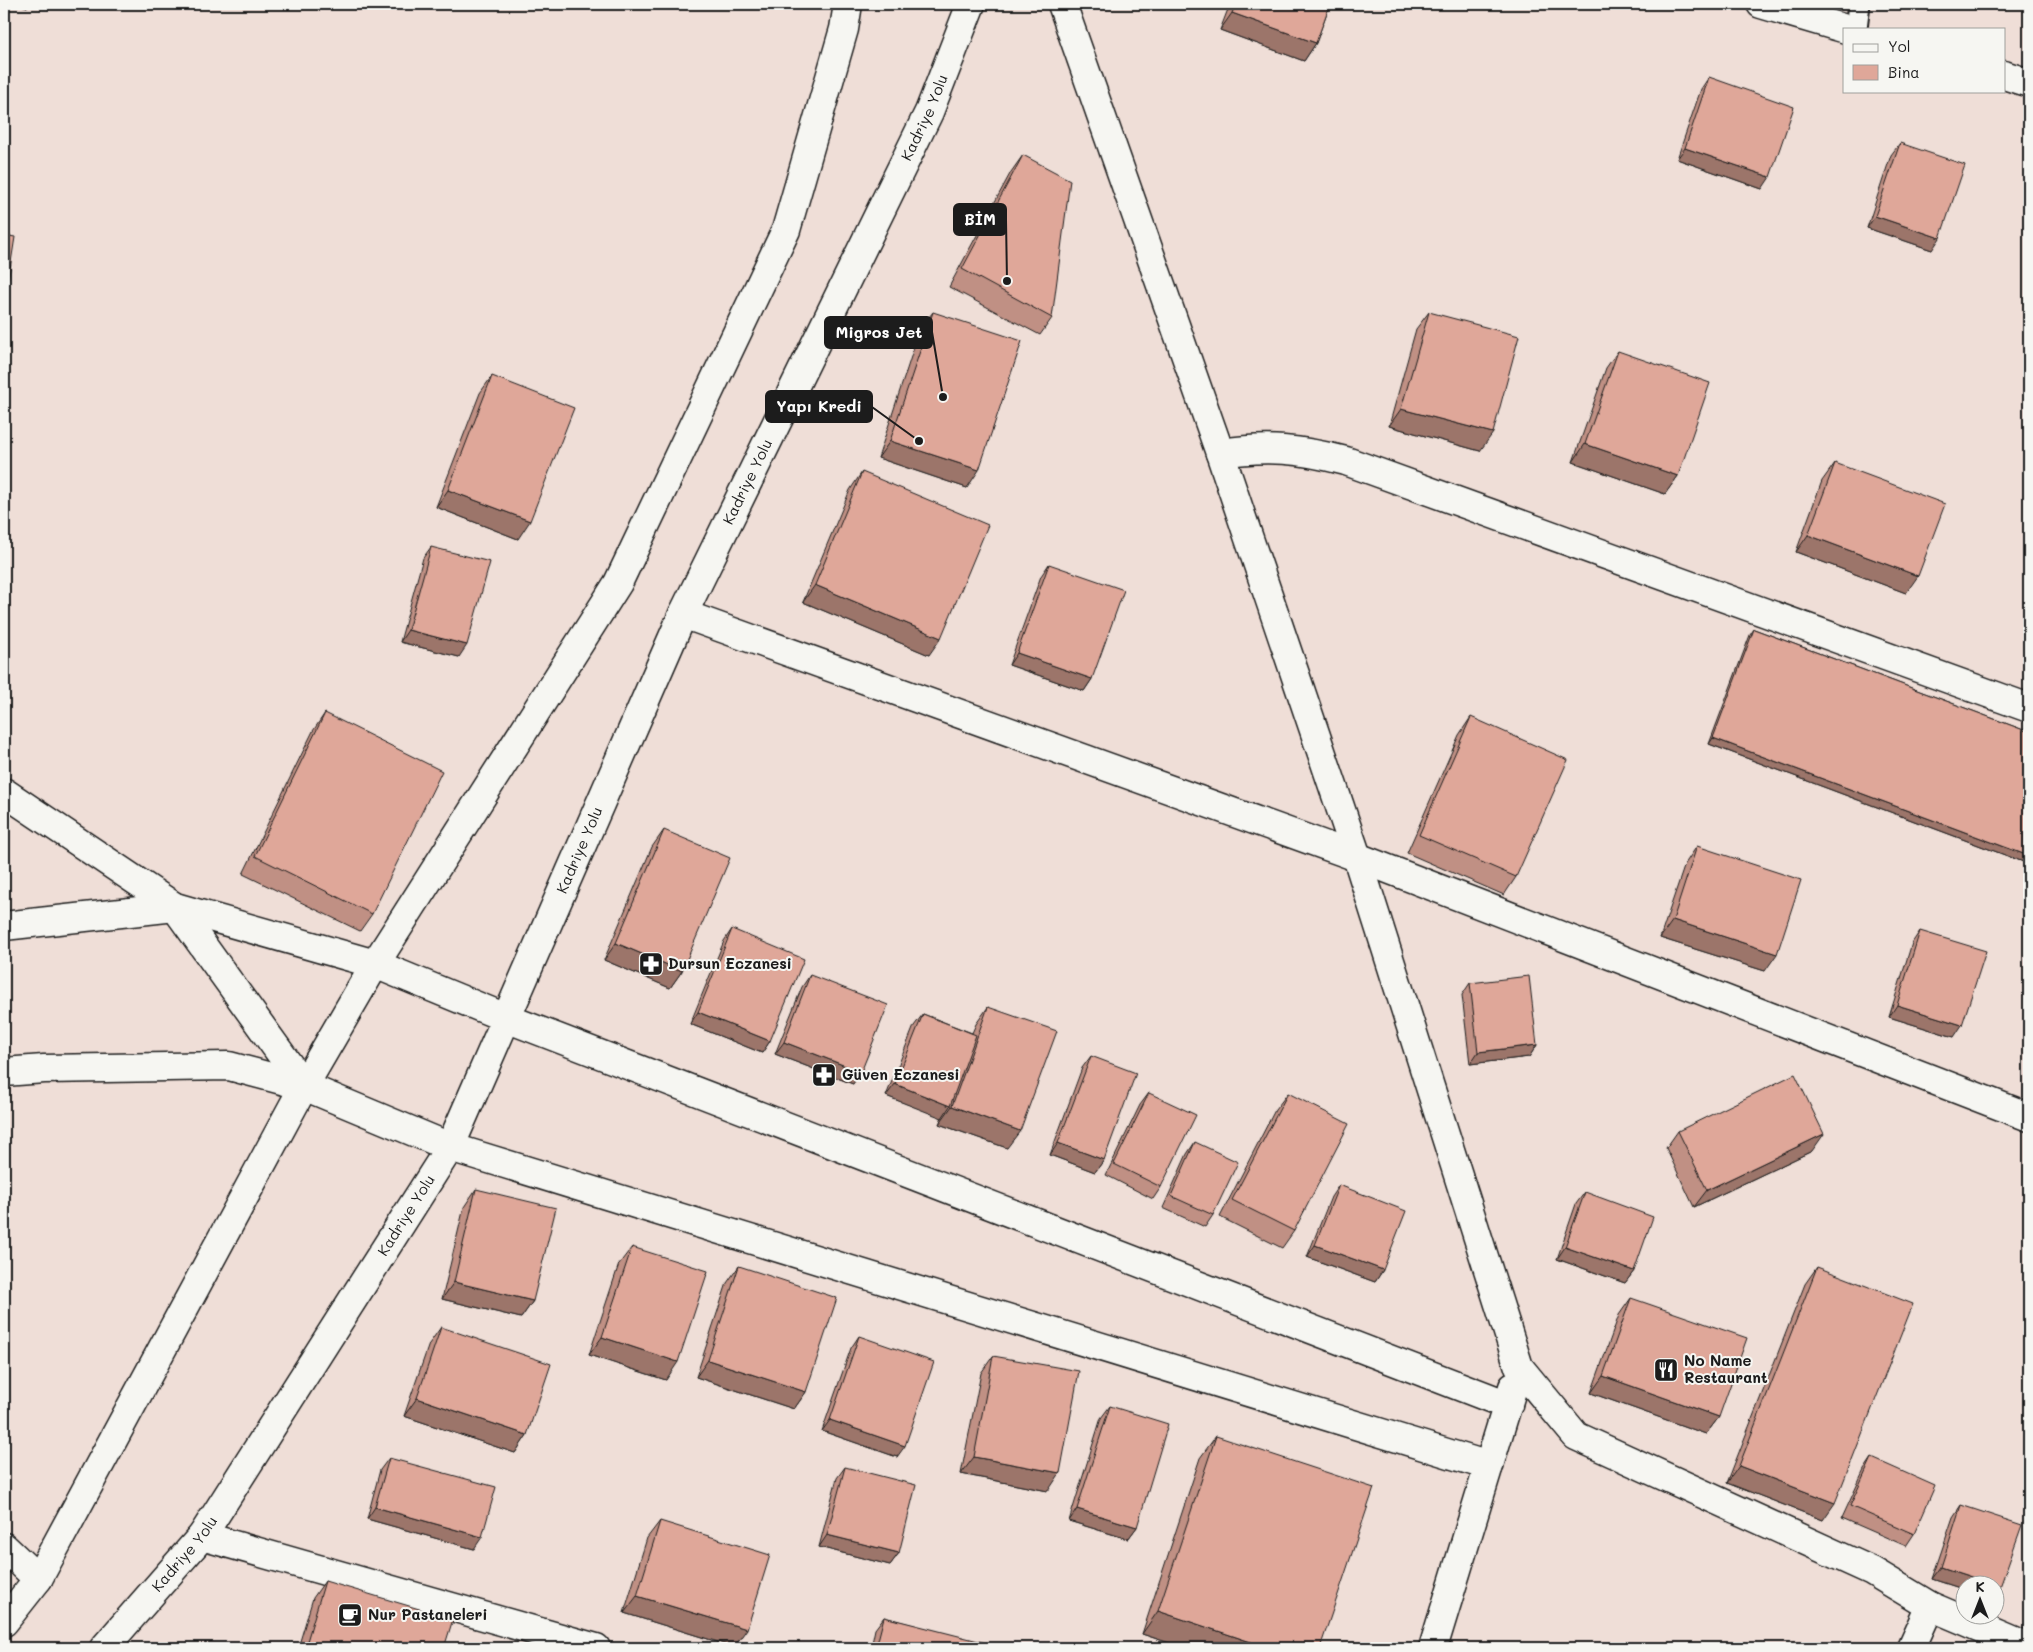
<svg xmlns="http://www.w3.org/2000/svg" width="2033" height="1652" font-family="Mali,sans-serif">
<style>
.lines{fill:none;stroke-linecap:round;stroke-linejoin:round}
.lane-casing{stroke:#1c1c1c;stroke-width:25}
.street-casing{stroke:#1c1c1c;stroke-width:31}
.secondary-casing{stroke:#1c1c1c;stroke-width:31}
.lane{stroke:#f6f6f2;stroke-width:21}
.street{stroke:#f6f6f2;stroke-width:28}
.secondary{stroke:#f6f6f2;stroke-width:28}
.wall{fill:#c09084;stroke:#1c1c1c}
.shaded-wall{fill:#9c756b;stroke:#1c1c1c}
.building{fill:#dfa799;stroke:#1c1c1c}
.labels{text-anchor:middle;stroke-width:4;stroke-linejoin:round;paint-order:stroke}
.street-label{font-size:15px;fill:#1c1c1c;stroke:#f6f6f2}
.poi-label{font-size:15px;font-weight:bold;fill:#1c1c1c;stroke:#f6f6f2;text-anchor:start}
.leader{fill:none;stroke:#1c1c1c;stroke-width:2}
.callout-dot{fill:#1c1c1c;stroke:#f6f6f2;stroke-width:2}
.callout{fill:#1c1c1c;stroke:#1c1c1c;stroke-width:2}
.callout-label{font-size:16px;text-anchor:middle;font-weight:bold;fill:#fff}
</style>
<rect width="100%" height="100%" fill="#efded7"/>
<filter id="ink" filterUnits="userSpaceOnUse"><feTurbulence type="fractalNoise" baseFrequency=".02" numOctaves="2"/><feDisplacementMap in="SourceGraphic" scale="10" xChannelSelector="R" yChannelSelector="G"/><feConvolveMatrix kernelMatrix="1 2 1 2 8 2 1 2 1" color-interpolation-filters="sRGB"/></filter>
<g filter="url(#ink)">
<g class="lines">
<defs>
<polyline id="lane" points="1856,29 1859,4"/>
<g id="street">
<polyline points="1062,4 1220,453 1357,857 1519,1367 1576,1436 1872,1571 1930,1606 2029,1648"/>
<polyline points="1761,4 1846,29"/>
<polyline points="2004,75 2029,83"/>
<path d="M1220,453c48,-7 80,-4 126,8l683,247"/>
<polyline points="683,614 1357,857 2029,1117"/>
<polyline points="4,792 175,907 375,964"/>
<polyline points="175,907 304,1086"/>
<polyline points="4,926 175,907"/>
<polyline points="506,1018 1508,1405"/>
<polyline points="4,1072 44,1069 229,1066 304,1086"/>
<polyline points="450,1147 1489,1466"/>
<polyline points="202,1536 596,1648"/>
<polyline points="4,1547 38,1579"/>
<polyline points="1433,1648 1513,1387"/>
<polyline points="1911,1648 1930,1606"/>
</g>
<g id="secondary">
<polyline points="375,964 506,1018"/>
<polyline points="304,1086 450,1147"/>
<polyline points="4,1622 38,1579 304,1086 375,964 618,583 786,230 844,29 848,4"/>
<path id="s1" d="M104,1648l98,-112 248,-389 233,-533 246,-502 42,-108"/>
</g>
</defs>
<use href="#lane" class="lane-casing"/>
<use href="#street" class="street-casing"/>
<use href="#secondary" class="secondary-casing"/>
<use href="#lane" class="lane"/>
<use href="#street" class="street"/>
<use href="#secondary" class="secondary"/>
</g>
<g class="wall">
<polygon points="1230,4 1330,4 1316,43 1304,61 1220,30"/>
<polygon points="1709,77 1762,189 1677,159 1701,89"/>
<polygon points="1900,143 1932,250 1867,228 1891,155"/>
<polygon points="1023,155 1052,318 1040,335 949,287 1011,172"/>
<polygon points="933,312 967,488 878,458 920,329"/>
<polygon points="1429,312 1480,451 1389,426 1416,329"/>
<polygon points="1618,351 1678,476 1665,494 1573,462 1606,368"/>
<polygon points="492,376 518,539 436,507 480,393"/>
<polygon points="1835,463 1906,593 1796,552 1822,481"/>
<polygon points="862,472 929,655 803,602 850,490"/>
<polygon points="431,547 459,657 400,642 423,558"/>
<polygon points="1049,564 1092,679 1084,691 1009,665 1041,576"/>
<polygon points="1754,629 2029,732 2029,864 1709,744 1750,635"/>
<polygon points="325,713 372,914 360,931 243,874 313,731"/>
<polygon points="1471,717 1516,877 1504,895 1407,853 1459,735"/>
<polygon points="664,830 682,971 670,988 604,960 652,847"/>
<polygon points="1697,846 1765,971 1660,938 1685,864"/>
<polygon points="732,929 770,1041 762,1053 690,1024 724,941"/>
<polygon points="1920,931 1954,1037 1889,1017 1912,943"/>
<polygon points="810,975 853,1084 775,1054 802,987"/>
<polygon points="1470,983 1537,1045 1529,1057 1470,1064 1462,995"/>
<polygon points="988,1007 1007,1148 939,1124 942,1117 886,1096 914,1026 923,1014 972,1033 976,1024"/>
<polygon points="1091,1056 1104,1160 1095,1172 1050,1155 1082,1068"/>
<polygon points="1149,1093 1161,1187 1153,1199 1106,1175 1140,1105"/>
<polygon points="1288,1093 1294,1231 1282,1248 1220,1217 1275,1110"/>
<polygon points="1678,1131 1812,1151 1694,1207 1666,1148"/>
<polygon points="1195,1142 1213,1215 1205,1227 1163,1208 1187,1154"/>
<polygon points="1339,1185 1383,1270 1375,1282 1307,1257 1331,1197"/>
<polygon points="476,1189 533,1301 521,1318 442,1299 464,1207"/>
<polygon points="1585,1192 1634,1271 1625,1283 1557,1259 1576,1204"/>
<polygon points="632,1247 666,1380 589,1355 619,1264"/>
<polygon points="739,1266 806,1392 794,1409 696,1377 727,1283"/>
<polygon points="1817,1267 1823,1520 1727,1483 1805,1284"/>
<polygon points="1631,1298 1719,1417 1706,1434 1591,1393 1619,1315"/>
<polygon points="441,1327 527,1435 515,1453 404,1416 429,1344"/>
<polygon points="859,1336 897,1457 822,1431 851,1348"/>
<polygon points="993,1356 1048,1491 961,1474 981,1373"/>
<polygon points="1110,1406 1137,1527 1128,1539 1069,1521 1101,1418"/>
<polygon points="1216,1436 1320,1648 1185,1648 1142,1634 1200,1458"/>
<polygon points="389,1458 474,1549 367,1519 380,1470"/>
<polygon points="1872,1458 1914,1534 1906,1546 1842,1518 1864,1470"/>
<polygon points="845,1467 899,1553 890,1565 819,1547 837,1478"/>
<polygon points="1961,1505 1966,1584 1966,1590 1932,1579 1953,1517"/>
<polygon points="660,1521 734,1647 624,1613 647,1538"/>
<polygon points="325,1581 444,1648 298,1648 313,1598"/>
<polygon points="884,1617 998,1648 871,1648 875,1629"/>
</g>
<g class="shaded-wall">
<polygon points="18,4 29,4 27,7"/>
<polygon points="1232,13 1316,43 1304,61 1220,30"/>
<polygon points="1685,148 1770,177 1762,189 1677,159"/>
<polygon points="1875,216 1940,238 1932,250 1867,228"/>
<polygon points="1401,409 1493,433 1480,451 1389,426"/>
<polygon points="890,441 979,470 967,488 878,458"/>
<polygon points="1585,444 1678,476 1665,494 1573,462"/>
<polygon points="448,490 530,521 518,539 436,507"/>
<polygon points="1808,535 1918,576 1906,593 1796,552"/>
<polygon points="815,585 941,638 929,655 803,602"/>
<polygon points="408,630 467,645 459,657 400,642"/>
<polygon points="1017,653 1092,679 1084,691 1009,665"/>
<polygon points="1713,738 2029,856 2029,864 1709,744"/>
<polygon points="1673,920 1777,954 1765,971 1660,938"/>
<polygon points="616,943 682,971 670,988 604,960"/>
<polygon points="1897,1005 1962,1025 1954,1037 1889,1017"/>
<polygon points="698,1012 770,1041 762,1053 690,1024"/>
<polygon points="784,1042 861,1072 853,1084 775,1054"/>
<polygon points="1537,1045 1529,1057 1470,1064 1478,1052"/>
<polygon points="895,1084 950,1106 942,1118 886,1096"/>
<polygon points="952,1106 1020,1131 1007,1148 939,1124"/>
<polygon points="1824,1134 1812,1151 1694,1207 1707,1190"/>
<polygon points="1058,1143 1104,1160 1095,1172 1050,1155"/>
<polygon points="1315,1245 1383,1270 1375,1282 1307,1257"/>
<polygon points="1565,1247 1634,1271 1625,1283 1557,1259"/>
<polygon points="454,1282 533,1301 521,1318 442,1299"/>
<polygon points="602,1337 678,1362 666,1380 589,1355"/>
<polygon points="708,1360 806,1392 794,1409 696,1377"/>
<polygon points="1603,1376 1719,1417 1706,1434 1591,1393"/>
<polygon points="417,1398 527,1435 515,1453 404,1416"/>
<polygon points="830,1420 905,1446 897,1457 822,1431"/>
<polygon points="974,1457 1060,1473 1048,1491 961,1474"/>
<polygon points="1739,1466 1835,1503 1823,1520 1727,1483"/>
<polygon points="375,1507 482,1537 474,1549 367,1519"/>
<polygon points="1077,1509 1137,1527 1128,1539 1069,1521"/>
<polygon points="827,1535 899,1553 890,1565 819,1547"/>
<polygon points="1941,1567 1993,1584 1966,1584 1966,1590 1932,1579"/>
<polygon points="1996,1586 2000,1587 1996,1594"/>
<polygon points="637,1596 747,1629 734,1647 624,1613"/>
<polygon points="1158,1611 1269,1648 1185,1648 1142,1634"/>
</g>
<g class="building">
<polygon points="1236,4 1330,4 1316,43 1232,13"/>
<polygon points="1709,77 1794,107 1770,177 1685,148"/>
<polygon points="1900,143 1965,165 1940,238 1875,216"/>
<polygon points="1023,155 1070,180 1052,318 962,269"/>
<polygon points="4,235 15,237 4,307"/>
<polygon points="933,312 1022,341 979,470 890,441"/>
<polygon points="1429,312 1519,336 1493,433 1401,409"/>
<polygon points="1618,351 1710,383 1678,476 1585,444"/>
<polygon points="492,376 574,408 530,521 448,490"/>
<polygon points="1835,463 1945,504 1918,576 1808,535"/>
<polygon points="862,472 988,525 941,638 815,585"/>
<polygon points="431,547 490,562 467,645 408,630"/>
<polygon points="1049,564 1124,590 1092,679 1017,653"/>
<polygon points="1754,629 2029,732 2029,856 1713,738"/>
<polygon points="325,713 442,771 372,914 255,856"/>
<polygon points="1471,717 1568,760 1516,877 1419,835"/>
<polygon points="664,830 730,858 682,971 616,943"/>
<polygon points="1697,846 1801,880 1777,954 1673,920"/>
<polygon points="732,929 804,959 770,1041 698,1012"/>
<polygon points="1920,931 1986,951 1962,1025 1897,1005"/>
<polygon points="810,975 888,1005 861,1072 784,1042"/>
<polygon points="1529,976 1537,1045 1478,1052 1470,983"/>
<polygon points="988,1007 1057,1031 1020,1131 952,1106"/>
<polygon points="923,1014 976,1035 950,1106 895,1084"/>
<polygon points="1091,1056 1136,1073 1104,1160 1058,1143"/>
<polygon points="1795,1074 1824,1134 1707,1190 1678,1131"/>
<polygon points="1149,1093 1196,1115 1161,1187 1114,1164"/>
<polygon points="1288,1093 1349,1124 1294,1231 1232,1200"/>
<polygon points="1195,1142 1238,1162 1213,1215 1171,1196"/>
<polygon points="1339,1185 1406,1211 1383,1270 1315,1245"/>
<polygon points="476,1189 556,1208 533,1301 454,1282"/>
<polygon points="1585,1192 1653,1217 1634,1271 1565,1247"/>
<polygon points="632,1247 708,1271 678,1362 602,1337"/>
<polygon points="739,1266 837,1298 806,1392 708,1360"/>
<polygon points="1817,1267 1913,1304 1835,1503 1739,1466"/>
<polygon points="1631,1298 1747,1338 1719,1417 1603,1376"/>
<polygon points="441,1327 551,1364 527,1435 417,1398"/>
<polygon points="859,1336 934,1362 905,1446 830,1420"/>
<polygon points="993,1356 1079,1371 1060,1473 974,1457"/>
<polygon points="1110,1406 1168,1424 1137,1527 1077,1509"/>
<polygon points="1216,1436 1374,1488 1320,1648 1269,1648 1158,1611"/>
<polygon points="389,1458 496,1487 482,1537 375,1507"/>
<polygon points="1872,1458 1935,1486 1914,1534 1850,1506"/>
<polygon points="845,1467 916,1485 899,1553 827,1535"/>
<polygon points="1961,1505 2022,1525 2000,1587 1996,1586 1996,1584 1993,1584 1941,1567"/>
<polygon points="660,1521 770,1555 747,1629 637,1596"/>
<polygon points="325,1581 453,1619 444,1648 305,1648"/>
<polygon points="884,1617 998,1646 998,1648 876,1648"/>
<polygon points="1951,1645 1960,1648 1950,1648"/>
</g>
</g>
<defs>
<symbol id="pharmacy-square" viewBox="-11 -11 22 22"><rect x="-9" y="-9" width="18" height="18" rx="4" fill="#1c1c1c" stroke="#f6f6f2"/><path d="M-2-6h4v4h4v4h-4v4h-4v-4h-4v-4h4Z" fill="#fff"/></symbol>
<symbol id="restaurant-square" viewBox="-11 -11 22 22"><rect x="-9" y="-9" width="18" height="18" rx="4" fill="#1c1c1c" stroke="#f6f6f2"/><path d="M-5-6h1v4h1v-4h1v4h1v-4h1v5L-1.5 .5V6h-2V.5L-5-1ZM5-6V6H3V1.5H1.5Q1.5-4 5-6Z" fill="#fff"/></symbol>
<symbol id="cafe-square" viewBox="-11 -11 22 22"><rect x="-9" y="-9" width="18" height="18" rx="4" fill="#1c1c1c" stroke="#f6f6f2"/><path d="M-5.5-4.5H6V0H3Q3 3.5 0 3.5H-2.5Q-5.5 3.5-5.5 0ZM3-3.2v2h1.7v-2ZM-6 4.5H4V6H-6Z" fill="#fff"/></symbol>
</defs>
<g fill-rule="evenodd">
<use href="#pharmacy-square" x="637" y="950" width="28" height="28"/>
<use href="#pharmacy-square" x="810" y="1061" width="28" height="28"/>
<use href="#restaurant-square" x="1652" y="1356" width="28" height="28"/>
<use href="#cafe-square" x="336" y="1601" width="28" height="28"/>
</g>
<g class="labels">
<g class="street-label">
<text dy="5" stroke="none"><textPath href="#s1" startOffset="1744">Kadriye Yolu</textPath></text>
<text dy="5" stroke="none"><textPath href="#s1" startOffset="1339">Kadriye Yolu</textPath></text>
<text dy="5" stroke="none"><textPath href="#s1" startOffset="934">Kadriye Yolu</textPath></text>
<text dy="5" stroke="none"><textPath href="#s1" startOffset="529">Kadriye Yolu</textPath></text>
<text dy="5" stroke="none"><textPath href="#s1" startOffset="124">Kadriye Yolu</textPath></text>
</g>
<g class="poi-label">
<text x="668" y="969">Dursun Eczanesi</text>
<text x="842" y="1080">Güven Eczanesi</text>
<text x="1684" y="1366">No Name<tspan x="1684" dy="17">Restaurant</tspan></text>
<text x="368" y="1620">Nur Pastaneleri</text>
</g>
</g>
<path class="leader" d="M1007 281L1006 220M943 397L932 332M919 441L872 407"/>
<g class="callout-dot">
<circle cx="1007" cy="281" r="5"/>
<circle cx="943" cy="397" r="5"/>
<circle cx="919" cy="441" r="5"/>
</g>
<g class="callout">
<rect x="954" y="204" width="52" height="31" rx="5"/>
<rect x="825" y="317" width="107" height="31" rx="5"/>
<rect x="766" y="391" width="106" height="31" rx="5"/>
</g>
<g class="callout-label">
<text x="980" y="225">BİM</text>
<text x="879" y="338">Migros Jet</text>
<text x="819" y="412">Yapı Kredi</text>
</g>
<rect width="2033" height="1652" fill="none" stroke="#f6f6f2" stroke-width="20"/>
<rect x="10" y="10" width="2013" height="1632" fill="none" stroke="#1c1c1c" stroke-width="2" filter="url(#ink)"/>
<rect x="1843" y="28" width="162" height="65" fill="#f6f6f2" stroke="#9f9f9c"/>
<rect x="1853" y="44" width="25" height="8" fill="#f6f6f2" stroke="#9f9f9c"/>
<text x="1888" y="52" font-size="15" fill="#1c1c1c">Yol</text>
<rect x="1853" y="65" width="25" height="15" fill="#dfa799" stroke="#9f9f9c"/>
<text x="1888" y="78" font-size="15" fill="#1c1c1c">Bina</text>
<g transform="translate(1980 1600)"><circle r="24" fill="#f6f6f2" stroke="#9f9f9c"/>
<path d="M0-4L9 19L0 12L-9 19Z" fill="#1c1c1c"/>
<text y="-8" font-size="14" font-weight="bold" text-anchor="middle" fill="#1c1c1c">K</text>
</g>
</svg>
